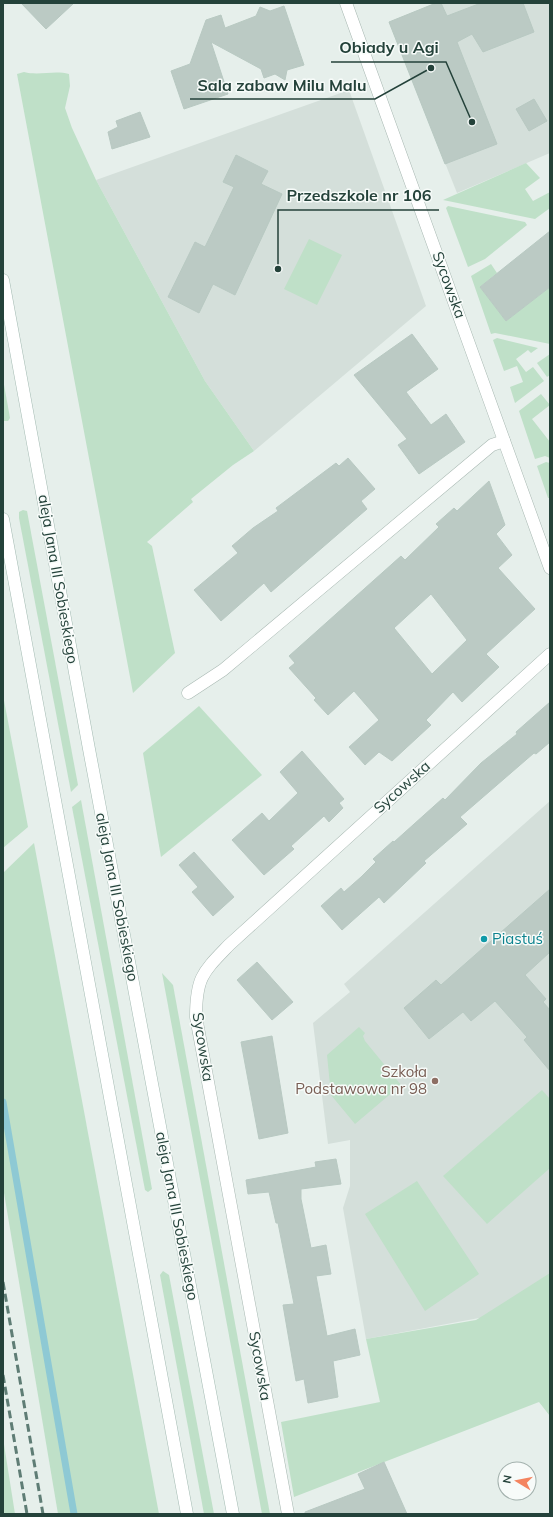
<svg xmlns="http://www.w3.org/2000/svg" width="553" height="1517" font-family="Mulish,sans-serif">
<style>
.built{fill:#d4dfda}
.green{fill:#bfe0c8}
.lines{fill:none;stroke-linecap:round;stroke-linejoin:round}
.stream{stroke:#8ec9d4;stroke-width:7}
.building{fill:#bbcac4;stroke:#b8c9c2;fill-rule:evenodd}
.street-casing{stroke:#a8b8b2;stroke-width:13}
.secondary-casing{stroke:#a4bbb3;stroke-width:13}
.street{stroke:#fff;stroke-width:12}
.secondary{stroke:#fff;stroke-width:12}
.rail{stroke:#5f7d75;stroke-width:3;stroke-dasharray:8 4;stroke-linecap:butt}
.culture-dot{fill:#0f9aa8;stroke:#f7fbf9;stroke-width:1.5}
.education-dot{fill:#8d6e63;stroke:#f7fbf9;stroke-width:1.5}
.labels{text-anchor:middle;stroke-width:3;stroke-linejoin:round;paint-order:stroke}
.street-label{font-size:15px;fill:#24423a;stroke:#f7fbf9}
.culture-label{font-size:15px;fill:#0d838f;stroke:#f7fbf9;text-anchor:start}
.education-label{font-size:15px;fill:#785e54;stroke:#f7fbf9;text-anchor:end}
.leader{fill:none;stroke:#24423a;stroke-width:1.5}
.callout-dot{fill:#24423a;stroke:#f7fbf9;stroke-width:1.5}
.callout-label{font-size:16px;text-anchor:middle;font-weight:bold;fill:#24423a;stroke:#f7fbf9;stroke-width:3;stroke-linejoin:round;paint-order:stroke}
</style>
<rect width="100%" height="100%" fill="#e6efeb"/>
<g class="built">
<polygon points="436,3 550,3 550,153 457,193 389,22"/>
<polygon points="349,90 426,306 254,451 205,381 96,180"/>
<polygon points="550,801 550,1416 479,1318 366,1339 343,1208 350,1186 350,1140 328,1144 313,1023 350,992 344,984"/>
</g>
<g class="green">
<path d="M24,72c15,4 30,-2 45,2l1,12 -5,22 7,20 24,52 109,201 49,70 -21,14 -42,34 2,3 -46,40 5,4 23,107 -42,40 -116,-619z"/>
<polygon points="526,163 540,178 525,189 533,201 550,192 550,208 535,219 443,200"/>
<polygon points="448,206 525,222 527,225 485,259 468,267 446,208"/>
<polygon points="309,239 342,255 317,305 284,289"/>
<polygon points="491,264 497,273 480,287 506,321 550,287 550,344 495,333 491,334 471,276"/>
<polygon points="497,338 538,348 531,353 528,350 516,359 526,372 533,367 544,381 515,403 510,387 523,382 517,366 504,371 493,340"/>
<polygon points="550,354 550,375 547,377 537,363"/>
<polygon points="3,379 10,418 8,421 3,421"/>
<polygon points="541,394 550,405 532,419 550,442 550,458 545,456 535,459 519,411"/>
<polygon points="546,462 550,463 550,498 548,498 537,466"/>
<polygon points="23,510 27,511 78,785 71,792 19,518 19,512"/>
<polygon points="3,695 28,827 3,848"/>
<polygon points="199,706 262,775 161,857 143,753"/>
<polygon points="81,800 152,1189 148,1192 145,1190 72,807"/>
<polygon points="34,843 159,1514 58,1514 3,1187 3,873"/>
<polygon points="162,973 173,985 270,1514 262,1514"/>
<polygon points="359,1027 365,1033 363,1036 365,1041 401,1085 355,1124 331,1095 327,1055"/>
<polygon points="542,1090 550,1099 550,1168 487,1224 443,1176"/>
<polygon points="417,1181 479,1274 425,1311 365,1214"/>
<polygon points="163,1271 169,1275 214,1514 204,1514 160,1275"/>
<polygon points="550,1273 550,1416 539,1402 294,1497 281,1422 380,1402 366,1339 476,1320"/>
<polygon points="3,1438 15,1514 3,1514"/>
</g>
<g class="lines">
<polyline class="stream" points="3,1102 74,1514"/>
</g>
<g class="building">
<polygon points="21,3 74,3 46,29"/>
<polygon points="436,3 441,3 447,16 481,3 523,3 534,32 483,52 472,34 457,42 497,144 445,164 389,22"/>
<polygon points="284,6 304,65 287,70 285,80 275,74 264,78 261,69 211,42 228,94 184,109 171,71 190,64 206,20 221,15 225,28 256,16 260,7 270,11"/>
<polygon points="534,99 547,121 529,131 516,109"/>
<polygon points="140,112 150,137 112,149 108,132 118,127 116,121"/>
<polygon points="236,155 268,171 261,184 282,194 235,295 213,284 199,313 168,297 195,242 205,247 234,187 223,182"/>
<polygon points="550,231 550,287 506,321 480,287"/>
<polygon points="412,334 438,369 406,392 431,425 446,414 465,442 419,474 398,445 407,439 354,375"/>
<polygon points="348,458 375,489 361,501 367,509 271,592 264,583 221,621 194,590 238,553 232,546 253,528 278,511 276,508 336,463 339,466"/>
<path d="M489,481l16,44 -9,9 16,21 -14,13 37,41 -49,45 13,13 -37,35 -9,-10 -27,28 5,5 -39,36 -13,-9 -14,13 -16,-18 30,-27 -25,-29 -26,24 -14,-15 2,-2 -27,-30 6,-5 -6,-7 112,-100 4,4 34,-33 -3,-3 18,-16 3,3zM431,594l36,46 -35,34 -38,-46z"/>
<polygon points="550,702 550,742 536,754 534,753 460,817 467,824 424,861 426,863 384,903 379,897 342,930 321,906 341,888 344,892 361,877 376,862 373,859 393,841 394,842 443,798 445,800 481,763 517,734 516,732"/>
<polygon points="302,751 344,799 339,803 343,808 329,822 324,816 291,846 294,849 264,875 232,840 262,813 269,821 298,793 280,772"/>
<polygon points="194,852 234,897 213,916 192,892 198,887 179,865"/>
<polygon points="550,889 550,952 525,975 546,999 543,1002 550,1010 550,1071 524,1040 527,1037 495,1001 471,1021 463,1012 429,1039 404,1008 436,980 441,985"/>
<polygon points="257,962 293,1002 272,1020 237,980"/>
<polygon points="272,1036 288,1133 259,1139 241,1042"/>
<polygon points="336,1159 341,1184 301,1189 301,1199 311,1248 326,1245 331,1274 316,1276 327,1336 355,1329 360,1355 333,1361 338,1397 308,1403 304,1379 296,1381 283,1305 294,1304 278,1223 276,1223 269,1192 248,1194 246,1180 316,1167 315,1162"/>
<polygon points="384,1462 407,1514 305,1514 305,1512 365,1489 358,1474"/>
</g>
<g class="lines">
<defs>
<g id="street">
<polyline points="346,3 550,568"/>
<polyline points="188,693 223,670 492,445 504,441"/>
<path d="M288,1514l-92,-497c0,-40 7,-45 33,-72l321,-291"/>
</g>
<g id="secondary">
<polyline points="3,280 89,749 233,1514"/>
<polyline points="3,519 187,1514"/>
</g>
</defs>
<use href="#street" class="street-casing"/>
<use href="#secondary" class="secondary-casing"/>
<use href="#street" class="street"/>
<use href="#secondary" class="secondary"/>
<g class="rail">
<polyline points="3,1282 43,1514"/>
<polyline points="3,1375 27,1514"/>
</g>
</g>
<circle class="culture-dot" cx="484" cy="939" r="4"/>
<circle class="education-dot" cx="435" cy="1081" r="4"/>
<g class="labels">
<g class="street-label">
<text transform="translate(449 285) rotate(70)" y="5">Sycowska</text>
<text transform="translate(58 579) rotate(80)" y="5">aleja Jana III Sobieskiego</text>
<text transform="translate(402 787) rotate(-42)" y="5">Sycowska</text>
<text transform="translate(117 897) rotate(79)" y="5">aleja Jana III Sobieskiego</text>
<text transform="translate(203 1047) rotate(81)" y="5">Sycowska</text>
<text transform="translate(177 1216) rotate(79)" y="5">aleja Jana III Sobieskiego</text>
<text transform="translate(260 1366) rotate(80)" y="5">Sycowska</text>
</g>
<g class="culture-label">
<text x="492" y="944">Piastuś</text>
</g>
<g class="education-label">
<text x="427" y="1077">Szkoła<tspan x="427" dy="17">Podstawowa nr 98</tspan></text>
</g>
</g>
<path class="leader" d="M472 122L446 62H331M431 68L375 99H190M278 269L278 210H439"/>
<g class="callout-dot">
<circle cx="472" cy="122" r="4"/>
<circle cx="431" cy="68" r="4"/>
<circle cx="278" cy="269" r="4"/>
</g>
<g class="callout-label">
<text x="389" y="53">Obiady u Agi</text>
<text x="282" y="91">Sala zabaw Milu Malu</text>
<text x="359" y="201">Przedszkole nr 106</text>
</g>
<rect width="553" height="1517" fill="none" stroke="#24423a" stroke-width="8"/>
<g transform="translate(517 1481) rotate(280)"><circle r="19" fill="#f7fbf9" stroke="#a3b1ad"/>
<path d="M0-3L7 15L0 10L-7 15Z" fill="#f4845f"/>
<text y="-6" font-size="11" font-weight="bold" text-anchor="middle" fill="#24423a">N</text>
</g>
</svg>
